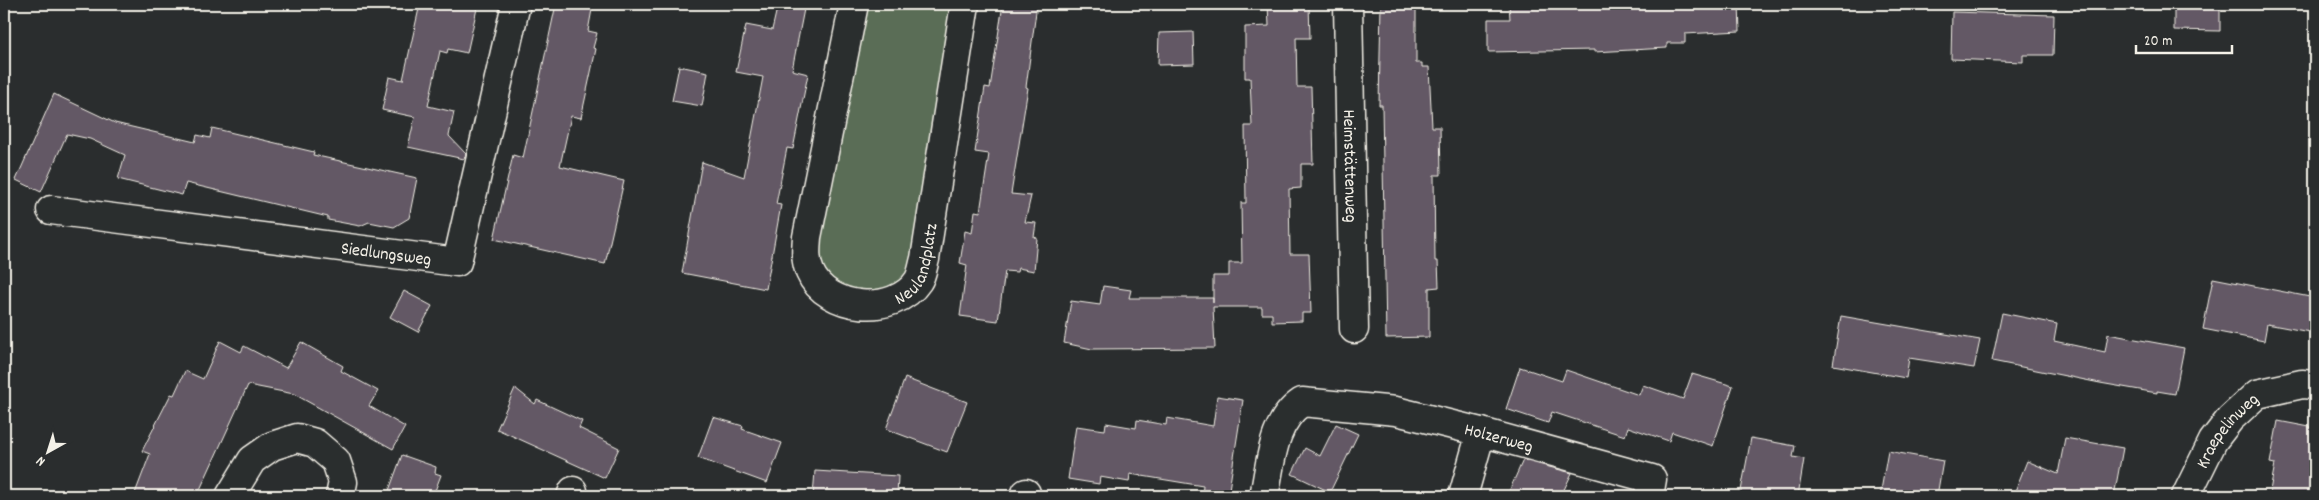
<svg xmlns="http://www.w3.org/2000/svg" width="2319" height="500" font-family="Dekko,sans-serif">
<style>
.green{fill:#5a6d57;stroke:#a7afa0}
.building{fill:#645865;stroke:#f4f1e8}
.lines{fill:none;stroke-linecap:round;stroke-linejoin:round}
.minor-casing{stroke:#f4f1e8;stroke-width:31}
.minor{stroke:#2a2d2e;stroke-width:28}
.labels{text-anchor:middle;stroke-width:4;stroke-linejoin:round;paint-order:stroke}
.street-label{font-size:18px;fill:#f4f1e8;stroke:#2a2d2e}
</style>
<rect width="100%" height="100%" fill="#2a2d2e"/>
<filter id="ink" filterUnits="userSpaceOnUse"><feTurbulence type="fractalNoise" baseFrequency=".02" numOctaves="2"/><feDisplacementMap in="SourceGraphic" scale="10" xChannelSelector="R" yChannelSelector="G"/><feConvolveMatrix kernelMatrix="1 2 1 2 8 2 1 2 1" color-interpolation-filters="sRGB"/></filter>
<g filter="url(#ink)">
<path class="green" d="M865,4h88l-39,252c-2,5 -4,10 -6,15 -16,25 -56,26 -77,7 -8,-8 -11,-18 -14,-28z"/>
<g class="building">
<polygon points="420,4 478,4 467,53 448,49 447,53 440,51 428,106 454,112 449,136 466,154 464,159 408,147 415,117 382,110 389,77 403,80"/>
<polygon points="556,4 593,4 588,31 597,33 593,48 596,49 581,118 571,116 560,166 624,181 605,264 494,239 513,155 523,158"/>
<polygon points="778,4 805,4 792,70 808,74 793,149 787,148 776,204 781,205 766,289 682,273 702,162 744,177 763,77 736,72 746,25 772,30"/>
<polygon points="1003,4 1037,4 1026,87 1028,88 1011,194 1031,196 1025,222 1036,223 1034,237 1037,238 1034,271 1018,268 1017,272 1005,271 998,321 960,316 967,265 960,263 965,231 972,233 975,211 980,212 989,154 975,152 985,87 990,88"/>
<polygon points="1268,4 1309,4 1310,38 1296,38 1297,87 1311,87 1313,164 1301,164 1301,188 1289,189 1290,254 1309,254 1311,313 1302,313 1302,321 1272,322 1272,314 1262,314 1262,307 1213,307 1215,348 1092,349 1064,343 1071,301 1100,305 1103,286 1131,290 1129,298 1213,298 1213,303 1213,276 1229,276 1229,263 1242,263 1241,203 1246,203 1245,126 1252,126 1250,78 1245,78 1245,27 1269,26"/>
<polygon points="1381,4 1416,4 1416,63 1422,63 1422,67 1429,67 1432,127 1440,127 1441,175 1434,175 1435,261 1438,261 1439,287 1429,288 1429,337 1386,338 1382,105 1379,105"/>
<polygon points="1509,4 1739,4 1740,31 1685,34 1685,43 1667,43 1667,48 1594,52 1594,50 1488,52 1488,19 1510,19"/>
<polygon points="2174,4 2220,4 2220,31 2174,30"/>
<polygon points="1952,12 2054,15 2053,55 2023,55 2023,62 1951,59"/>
<polygon points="1193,32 1194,64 1158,65 1159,33"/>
<polygon points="679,66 708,72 702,106 672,101"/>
<polygon points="54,94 115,123 195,142 197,135 210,138 212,128 314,152 313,155 417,178 409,218 394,227 369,222 360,226 328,220 328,217 186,183 182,195 118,179 125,155 90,139 67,134 41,192 16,180"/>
<polygon points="2213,278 2315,298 2315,333 2267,324 2264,341 2203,329"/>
<polygon points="404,291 432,306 418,332 390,317"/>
<polygon points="2002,313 2057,324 2054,341 2105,352 2108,334 2184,348 2175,394 2157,391 2157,393 2100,383 1992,361"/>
<polygon points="1841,316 1980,340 1974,368 1909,358 1906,378 1833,365"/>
<polygon points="220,341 241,352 244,346 286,368 301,342 343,366 341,371 378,391 369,406 405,427 393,449 294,394 248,385 197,496 134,496 150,454 142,451 171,394 174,395 185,371 203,379"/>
<polygon points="1520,367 1562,381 1566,370 1639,395 1643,385 1683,399 1692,374 1733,386 1713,446 1672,432 1669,441 1628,427 1625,436 1552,412 1548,423 1506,409"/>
<polygon points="905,378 967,402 947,452 886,429"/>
<polygon points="515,388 535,404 537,400 582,421 579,428 619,448 605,478 497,429"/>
<polygon points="1217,396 1243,400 1228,496 1202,496 1203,486 1130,474 1129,482 1100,477 1099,484 1068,479 1076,426 1105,430 1106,423 1136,428 1137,420 1166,425 1167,418 1213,426"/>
<polygon points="713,417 743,426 742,429 782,443 767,483 698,458"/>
<polygon points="2278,421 2315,428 2315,496 2269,496 2275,464 2270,463"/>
<polygon points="1336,424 1358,434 1330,492 1292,474 1305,448 1320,456"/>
<polygon points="1751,438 1795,446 1793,457 1804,459 1798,496 1740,496"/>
<polygon points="2065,438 2123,448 2114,496 2013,496 2027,461 2058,474"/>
<polygon points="1888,451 1943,461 1937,496 1880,496"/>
<polygon points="402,455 436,467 435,473 441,475 433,496 387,496"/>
<polygon points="1523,460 1572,473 1561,496 1507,496"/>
<polygon points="815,471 898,476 897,496 813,496"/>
</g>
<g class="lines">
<defs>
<g id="minor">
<path id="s1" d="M854,4l-47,233c-1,13 -2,23 3,35 16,38 84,45 108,9 4,-6 5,-16 7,-22l40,-255"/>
<path id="s2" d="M1348,4l6,325"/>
<path id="s3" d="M51,210l406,52 59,-258"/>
<polyline points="230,496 252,460 272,446 297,438 315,443 336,461 343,482 340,496"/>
<polyline points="571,496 573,491"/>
<polyline points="1025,496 1026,493"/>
<path id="s4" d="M1264,496c7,-33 8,-74 38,-94l94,9 85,21 171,47 -3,17"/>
<polyline points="1463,496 1481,432"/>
<path id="s5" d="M2186,496l27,-55 17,-22 27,-25 45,-10 13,1"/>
</g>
</defs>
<use href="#minor" class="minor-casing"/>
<use href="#minor" class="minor"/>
</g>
</g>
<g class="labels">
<g class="street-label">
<text dy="6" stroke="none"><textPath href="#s2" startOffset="162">Heimstättenweg</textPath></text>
<text dy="6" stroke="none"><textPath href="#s3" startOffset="338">Siedlungsweg</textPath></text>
<text dy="6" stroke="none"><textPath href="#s1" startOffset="416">Neulandplatz</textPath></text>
<text dy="6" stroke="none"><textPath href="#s5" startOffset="78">Kraepelinweg</textPath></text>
<text dy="6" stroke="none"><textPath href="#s4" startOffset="305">Holzerweg</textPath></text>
</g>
</g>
<rect width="2319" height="500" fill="none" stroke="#2a2d2e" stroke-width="20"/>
<rect x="10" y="10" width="2299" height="480" fill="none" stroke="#f4f1e8" stroke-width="2" filter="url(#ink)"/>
<g transform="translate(48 452) rotate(219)" stroke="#2a2d2e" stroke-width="4" paint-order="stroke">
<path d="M0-4L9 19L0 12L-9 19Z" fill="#f4f1e8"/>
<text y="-8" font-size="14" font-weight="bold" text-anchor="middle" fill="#f4f1e8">N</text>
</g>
<path d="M2136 45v8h96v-8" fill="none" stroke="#f4f1e8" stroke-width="2.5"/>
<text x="2144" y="45" font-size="15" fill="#f4f1e8" stroke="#2a2d2e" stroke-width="4" paint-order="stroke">20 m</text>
</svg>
